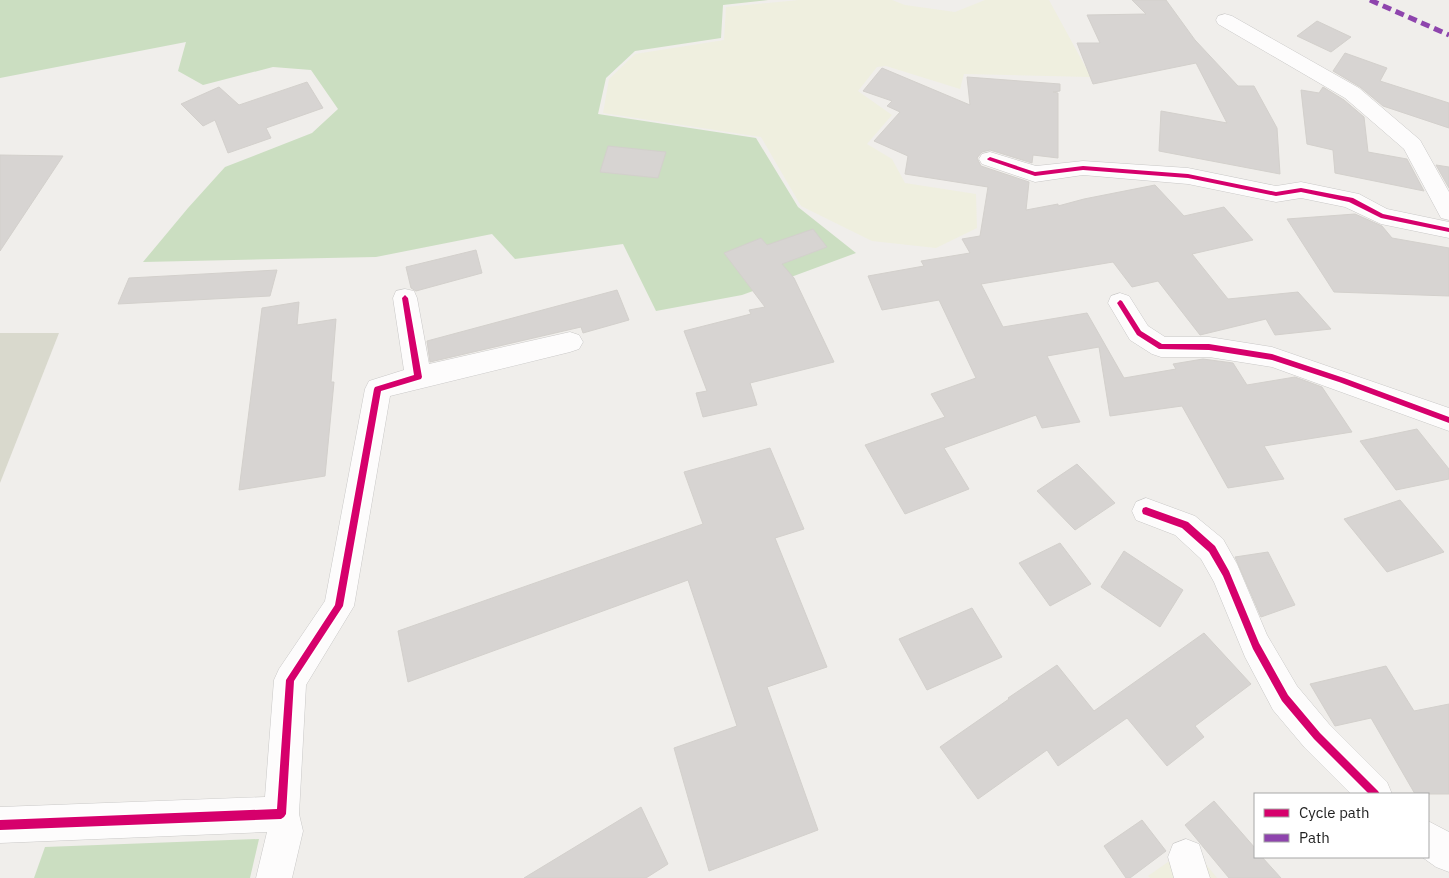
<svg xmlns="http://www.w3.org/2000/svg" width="1449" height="878" font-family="'IBM Plex Sans',sans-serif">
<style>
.construction{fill:#d9d9cd}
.farmland{fill:#efefdf}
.forest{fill:#cbdec1}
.building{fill:#d7d4d2;stroke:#d3d0cc}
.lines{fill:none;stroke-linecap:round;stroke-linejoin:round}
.street-casing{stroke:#c9c8c7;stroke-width:1}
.street{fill:#fdfcfc;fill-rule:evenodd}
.quiet{stroke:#8e44ad;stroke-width:5;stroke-dasharray:9 5;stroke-linecap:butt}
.cycleway-casing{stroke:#fff;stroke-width:3}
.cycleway{fill:#d6006c;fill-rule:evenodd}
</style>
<rect width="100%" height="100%" fill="#f0eeeb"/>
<polygon class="construction" points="0,333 59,333 0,483"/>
<g class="farmland">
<polygon points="799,0 892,0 905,5 955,12 985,0 1049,0 1091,77 964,74 960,89 886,66 877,67 858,91 892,115 867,144 892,159 905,183 976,194 977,228 936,248 872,241 801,206 761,137 603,113 609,79 635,54 724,40 726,7"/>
<polygon points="1191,846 1217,878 1150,878 1148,876"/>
</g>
<g class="forest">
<polygon points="0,0 768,0 723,5 721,38 635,51 606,78 598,114 756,138 798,207 856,253 742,295 656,311 623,244 515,259 492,234 376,257 143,262 188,208 225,167 312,133 338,109 311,70 273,67 203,85 178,71 186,42 0,78"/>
<polygon points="259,839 250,878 34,878 45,847"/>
</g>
<g class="building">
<polygon points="1132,0 1166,0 1195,40 1238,86 1254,86 1277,128 1280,174 1159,151 1161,111 1227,123 1196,63 1093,84 1077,43 1100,43 1087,15 1146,14"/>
<polygon points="1317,21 1351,37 1331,52 1297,36"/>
<polygon points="1345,53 1387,68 1380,81 1449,103 1449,128 1383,106 1360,87 1333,71"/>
<polygon points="882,68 970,105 967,77 1060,84 1060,91 1053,92 1058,93 1058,158 1033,155 1032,163 990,150 982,152 977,158 981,166 1029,182 1026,210 1058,204 1058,206 1084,199 1155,185 1184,216 1224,207 1253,240 1192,254 1228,299 1298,292 1331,329 1275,335 1266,319 1200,335 1158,281 1132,287 1113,262 981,284 1003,327 1087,313 1124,378 1176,369 1173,364 1203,359 1233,363 1247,385 1295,377 1322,387 1352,432 1264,446 1284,479 1228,488 1182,406 1110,416 1099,347 1047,356 1080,422 1042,428 1036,415 944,448 969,489 905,514 865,445 945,417 931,394 976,378 939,300 882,310 868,276 924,266 921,261 970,253 962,239 980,236 988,187 905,174 908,156 874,141 900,112 887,106 892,101 863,91"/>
<polygon points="307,82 323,108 266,128 271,138 228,153 215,120 203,126 181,104 219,87 239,105"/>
<polygon points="1323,87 1344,100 1364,117 1368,152 1407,159 1424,191 1335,173 1333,150 1307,144 1301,90 1319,93"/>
<polygon points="608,146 666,152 658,178 600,172"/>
<polygon points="0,155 63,156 0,251"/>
<polygon points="1436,165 1449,167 1449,188"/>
<polygon points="1355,214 1382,226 1392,238 1449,248 1449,296 1334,292 1287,219"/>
<polygon points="813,229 827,247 782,264 794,278 834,362 750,383 757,405 703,417 696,393 707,391 684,331 751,314 749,310 765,307 724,253 761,238 767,245"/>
<polygon points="476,250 482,273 416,291 411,288 406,267"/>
<polygon points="277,270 270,296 118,304 129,278"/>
<polygon points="617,290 629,320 583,333 581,327 430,362 427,341"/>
<polygon points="299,302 297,325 336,319 331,382 334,382 325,476 239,490 262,308"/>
<polygon points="1417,429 1449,469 1449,479 1396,490 1360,441"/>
<polygon points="770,448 804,529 775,538 827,667 767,687 818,830 709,871 674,748 737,726 688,580 408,682 398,631 703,524 684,472"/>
<polygon points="1077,464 1115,503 1075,530 1037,491"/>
<polygon points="1400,500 1444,552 1387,572 1344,519"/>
<polygon points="1060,543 1091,584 1050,606 1019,563"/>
<polygon points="1124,551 1183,590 1160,627 1101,587"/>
<polygon points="1268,552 1295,605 1261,617 1235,557"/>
<polygon points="972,608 1002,657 927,690 899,639"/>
<polygon points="1204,633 1251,684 1195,726 1204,737 1167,766 1127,718 1058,766 1047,750 978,799 940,747 1009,699 1008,698 1057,665 1094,711"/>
<polygon points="1386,666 1414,711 1449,704 1449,794 1415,794 1371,718 1335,726 1310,684"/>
<polygon points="1214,801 1255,848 1255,857 1262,857 1281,878 1229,878 1185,825"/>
<polygon points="641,807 668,864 646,878 524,878"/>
<polygon points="1142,820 1166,851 1130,878 1126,878 1104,846"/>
</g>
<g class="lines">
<defs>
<g id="street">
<polygon points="1225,14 1232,16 1359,88 1420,140 1449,192 1449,220 1441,218 1404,149 1345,98 1218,24 1216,20 1218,16"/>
<polygon points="990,152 1036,166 1083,161 1188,168 1276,186 1301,182 1359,194 1387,209 1449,222 1449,238 1381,224 1345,207 1301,198 1276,202 1188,184 1083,175 1035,182 982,164 979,159 982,154"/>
<polygon points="405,289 414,291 417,298 429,364 570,332 579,335 583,342 579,349 570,352 390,396 354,606 306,685 299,814 303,831 292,878 256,878 267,832 0,843 0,807 265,797 274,680 279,669 325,601 365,389 369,381 404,370 393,298 396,291"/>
<polygon points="1120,293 1129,296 1148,326 1165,337 1209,337 1272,347 1449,408 1449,431 1272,367 1209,357 1161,357 1152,354 1130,340 1108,303 1111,296"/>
<polygon points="1146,498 1195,516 1223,539 1237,564 1267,635 1297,686 1329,724 1387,782 1392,794 1351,794 1305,748 1273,710 1245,657 1214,582 1201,559 1175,535 1136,520 1132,511 1136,502"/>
<polygon points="1428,821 1449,832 1449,872 1436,867 1422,857 1428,857"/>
<polygon points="1186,839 1199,844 1210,878 1174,878 1168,857 1173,844"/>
</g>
</defs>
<use href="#street" class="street-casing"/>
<use href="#street" class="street"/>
<polyline class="quiet" points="1370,0 1449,35"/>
<defs>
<g id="cycleway">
<polygon points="990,157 1035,172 1083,166 1188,174 1276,192 1301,188 1353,198 1383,214 1449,228 1449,232 1381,218 1349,202 1301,192 1276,196 1188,178 1083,170 1035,176 988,160 987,159"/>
<polygon points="405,295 408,298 422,377 421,379 381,391 343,606 294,681 286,814 284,817 281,819 0,830 0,820 277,809 286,680 335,605 374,389 375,387 414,375 402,298"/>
<polygon points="1120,300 1122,301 1141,331 1162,344 1209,344 1272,354 1344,378 1449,417 1449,423 1339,382 1272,360 1209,350 1159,349 1137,335 1117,303"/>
<polygon points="1146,507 1188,522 1215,546 1229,571 1259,643 1288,695 1320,733 1378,791 1380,794 1369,794 1314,739 1282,701 1253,649 1223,576 1209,552 1182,528 1143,514 1142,511 1143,508"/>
</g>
</defs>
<use href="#cycleway" class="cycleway-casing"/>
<use href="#cycleway" class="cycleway"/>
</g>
<rect x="1254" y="793" width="175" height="65" fill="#ffffff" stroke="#a7a7a7"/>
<rect x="1264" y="809" width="25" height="8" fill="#d6006c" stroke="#a7a7a7"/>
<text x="1299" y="818" font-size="15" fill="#222222">Cycle path</text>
<rect x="1264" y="834" width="25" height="8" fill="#8e44ad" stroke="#a7a7a7"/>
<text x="1299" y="843" font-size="15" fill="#222222">Path</text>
</svg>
